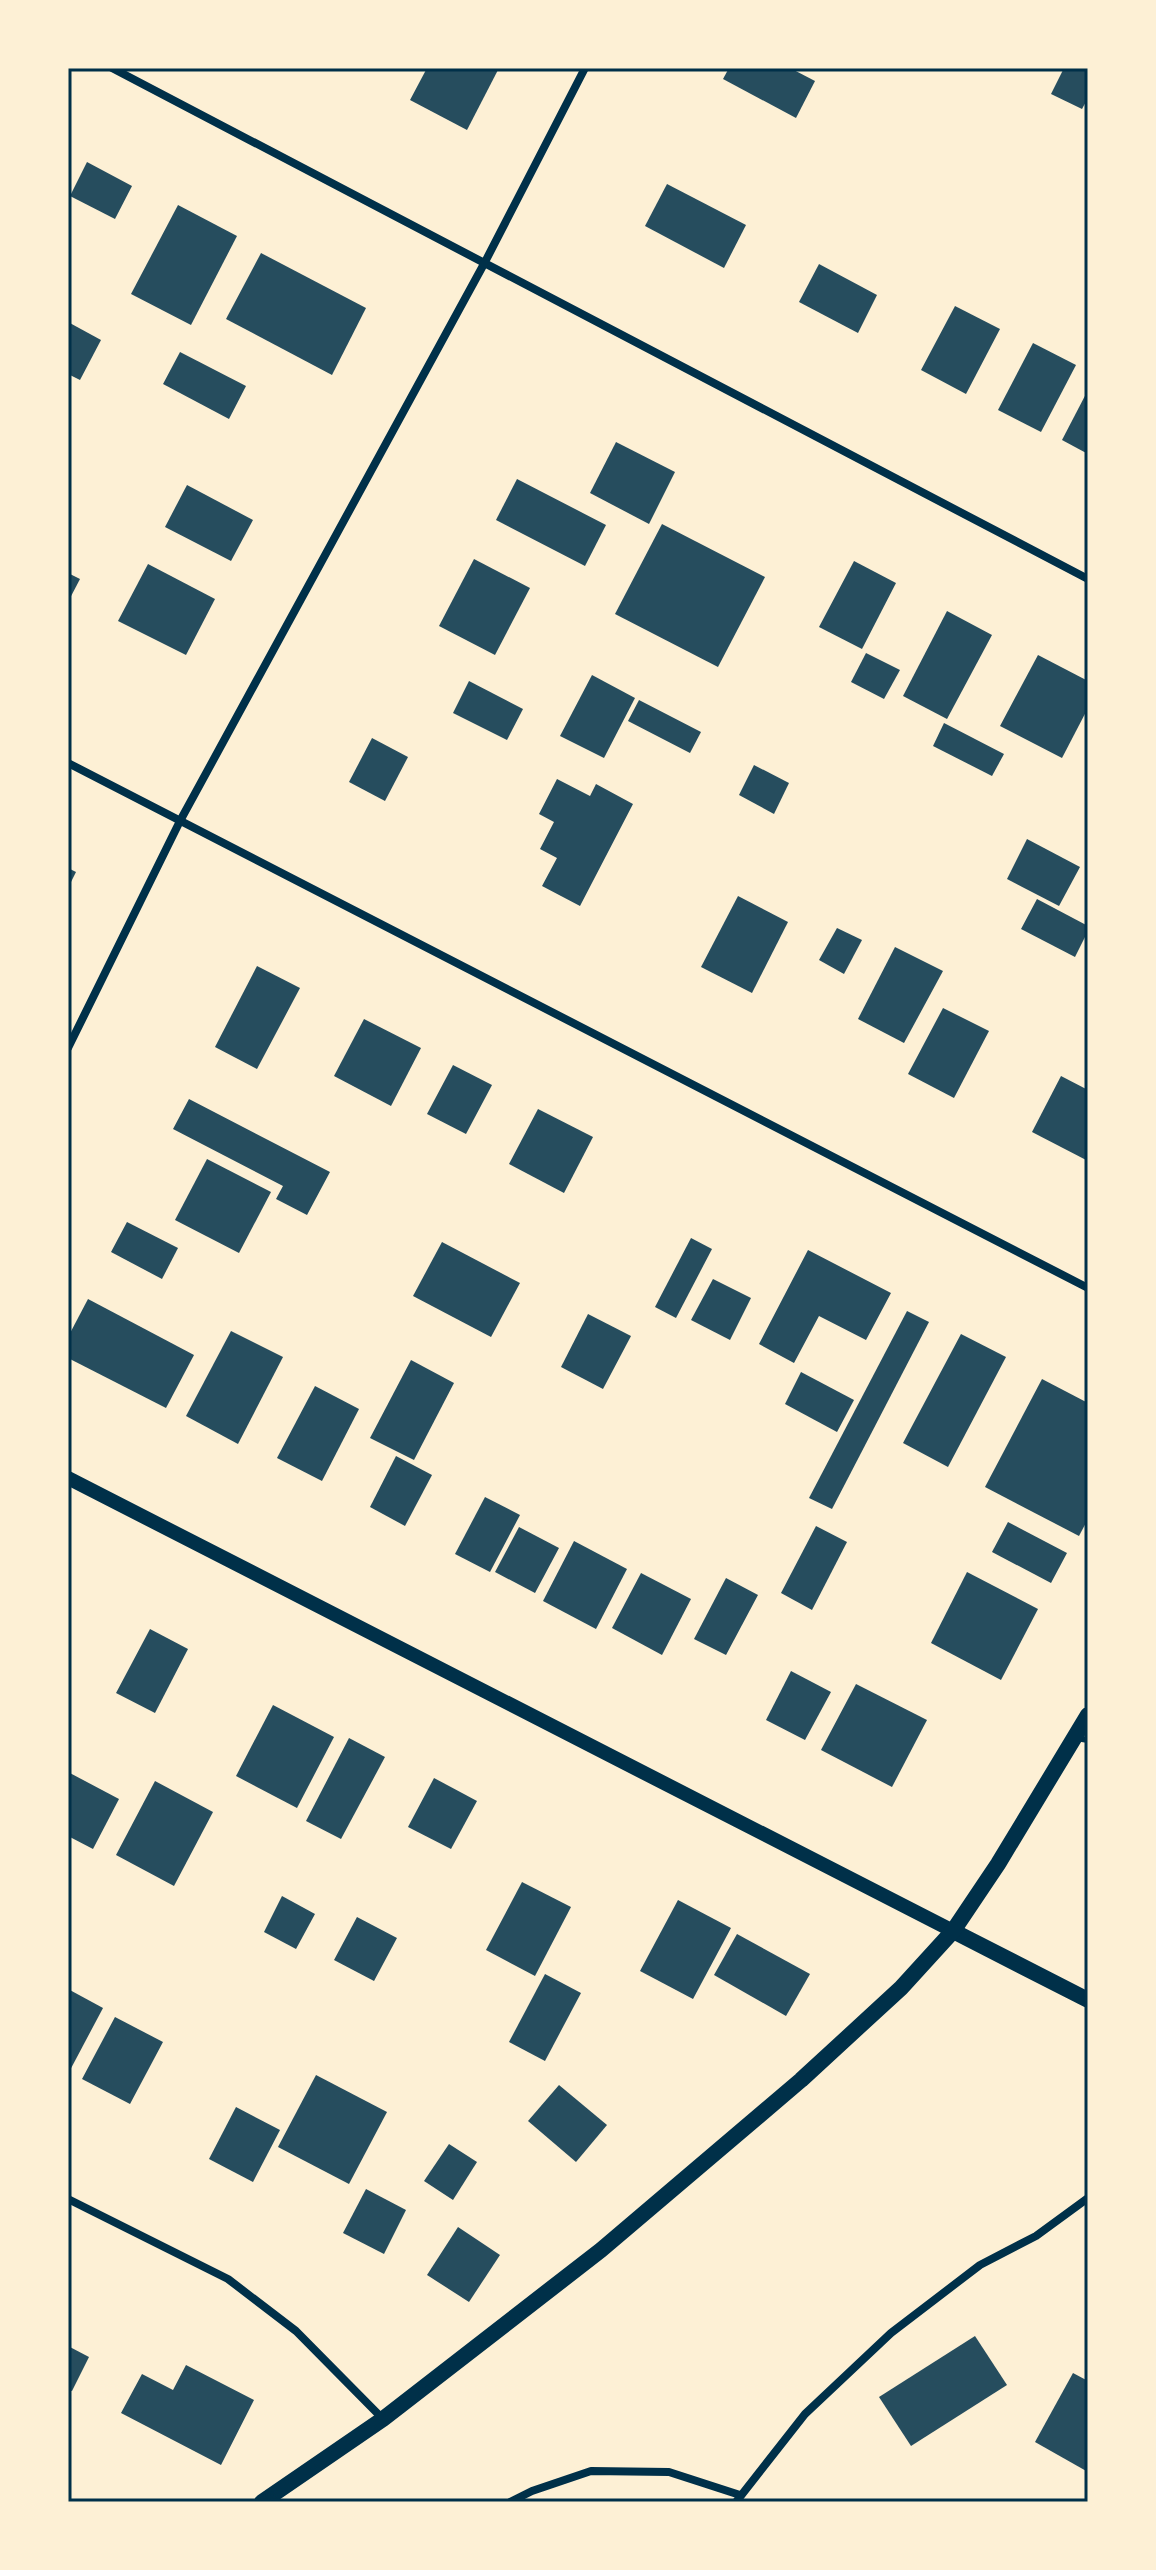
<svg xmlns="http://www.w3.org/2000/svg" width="1156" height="2570" font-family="'Work Sans',sans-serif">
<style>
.building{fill:#264d5e}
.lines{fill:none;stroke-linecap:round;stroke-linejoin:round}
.service{stroke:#003049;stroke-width:6}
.minor{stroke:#003049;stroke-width:8}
.tertiary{stroke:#003049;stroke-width:14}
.secondary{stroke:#003049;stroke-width:16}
.neatline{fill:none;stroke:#003049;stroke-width:3}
</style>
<rect width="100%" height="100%" fill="#fdf0d5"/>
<g class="building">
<polygon points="427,68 499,68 467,130 410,100"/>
<polygon points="729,68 790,68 815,81 796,118 723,79"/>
<polygon points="1064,68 1088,68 1088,98 1082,109 1051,94"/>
<polygon points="87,162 132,186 115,219 70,196"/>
<polygon points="667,184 746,225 724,268 645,226"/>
<polygon points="178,205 237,236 191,325 131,294"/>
<polygon points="261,253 366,308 332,375 226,319"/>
<polygon points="819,264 877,295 858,333 799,302"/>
<polygon points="955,306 1000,329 966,394 921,370"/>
<polygon points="68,322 101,340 80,380 68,374"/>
<polygon points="1033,343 1076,365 1041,432 998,410"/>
<polygon points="180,352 246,386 229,419 163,384"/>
<polygon points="1088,390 1088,454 1062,440"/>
<polygon points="616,442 675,472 649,524 590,493"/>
<polygon points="517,479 606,525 585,566 496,520"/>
<polygon points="187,485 253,520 231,561 165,527"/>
<polygon points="662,524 765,577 718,667 615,614"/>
<polygon points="474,559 530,588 495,655 439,626"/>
<polygon points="854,561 896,583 862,649 819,627"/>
<polygon points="148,564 215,599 186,655 118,621"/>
<polygon points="68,573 80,579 68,602"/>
<polygon points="947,611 992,635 947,719 903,696"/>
<polygon points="866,653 900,670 884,699 851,682"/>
<polygon points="1038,655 1088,681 1088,708 1062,758 1000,726"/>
<polygon points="592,675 635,698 604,758 560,736"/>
<polygon points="469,681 523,709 507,740 453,713"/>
<polygon points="639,700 701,732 690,753 628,721"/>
<polygon points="944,723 1004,754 992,776 933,746"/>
<polygon points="372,738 408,757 385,801 349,782"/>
<polygon points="754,765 789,783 774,814 739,795"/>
<polygon points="557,779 590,796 596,784 633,804 580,906 542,886 557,858 540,849 554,822 539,814"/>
<polygon points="1027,839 1080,867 1059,906 1007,879"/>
<polygon points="68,868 76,872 68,888"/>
<polygon points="738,896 788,922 752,993 701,967"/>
<polygon points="1037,899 1088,926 1088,931 1075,957 1021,929"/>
<polygon points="837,928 862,940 844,974 819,960"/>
<polygon points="895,947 943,971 904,1043 858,1019"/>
<polygon points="257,966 300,988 257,1069 215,1047"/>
<polygon points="943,1008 989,1031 954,1098 908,1074"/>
<polygon points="364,1019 421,1048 391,1106 334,1076"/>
<polygon points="453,1065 492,1085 466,1134 427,1114"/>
<polygon points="1061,1076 1088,1090 1088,1161 1032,1132"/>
<polygon points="189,1099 330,1172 307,1215 276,1199 283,1186 173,1129"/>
<polygon points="538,1109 593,1137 564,1193 509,1164"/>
<polygon points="207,1159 271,1192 239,1253 175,1220"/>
<polygon points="127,1222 178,1248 162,1279 111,1252"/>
<polygon points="691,1238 712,1249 676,1318 655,1307"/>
<polygon points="442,1242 520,1283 491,1337 413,1296"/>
<polygon points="808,1250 891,1293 866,1340 819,1316 794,1363 759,1344"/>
<polygon points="713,1279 751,1298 730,1340 691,1320"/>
<polygon points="88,1299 194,1355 166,1408 68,1358 68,1337"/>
<polygon points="907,1311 929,1322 832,1509 809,1498"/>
<polygon points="588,1314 631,1336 603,1389 561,1367"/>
<polygon points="231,1331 283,1357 238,1444 186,1416"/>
<polygon points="961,1334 1006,1357 948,1467 903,1443"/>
<polygon points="411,1360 454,1383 414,1460 370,1438"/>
<polygon points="801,1372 854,1400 837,1432 785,1404"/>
<polygon points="1042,1379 1088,1403 1088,1519 1079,1536 985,1487"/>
<polygon points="315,1386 359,1409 322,1481 277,1458"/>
<polygon points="396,1456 432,1475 405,1526 370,1507"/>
<polygon points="485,1497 520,1515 490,1572 455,1554"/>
<polygon points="1008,1522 1067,1553 1051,1583 992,1552"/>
<polygon points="816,1526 847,1542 812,1610 781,1593"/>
<polygon points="519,1527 559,1548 535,1593 495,1572"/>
<polygon points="574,1541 627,1569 596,1629 543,1601"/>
<polygon points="967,1572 1038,1609 1001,1680 931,1643"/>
<polygon points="641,1573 691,1599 662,1655 612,1628"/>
<polygon points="726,1578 758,1595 726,1655 694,1639"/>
<polygon points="150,1629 188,1649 155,1713 116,1693"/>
<polygon points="791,1671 831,1692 805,1740 766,1720"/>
<polygon points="856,1684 927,1720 892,1787 821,1750"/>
<polygon points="273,1705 334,1737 297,1808 236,1776"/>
<polygon points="349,1738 385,1757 341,1839 306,1821"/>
<polygon points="68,1772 119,1799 93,1849 68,1836"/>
<polygon points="434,1778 477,1801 451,1849 408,1827"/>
<polygon points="155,1781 213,1812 174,1886 116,1855"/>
<polygon points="522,1882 571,1907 535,1976 486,1950"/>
<polygon points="282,1896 315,1914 296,1949 264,1932"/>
<polygon points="678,1900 731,1928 693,1999 640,1971"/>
<polygon points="357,1917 397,1938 374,1981 334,1960"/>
<polygon points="737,1934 810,1974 786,2016 714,1975"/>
<polygon points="545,1974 581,1993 545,2061 509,2042"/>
<polygon points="68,1989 103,2008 68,2074"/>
<polygon points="115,2017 163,2042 130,2104 82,2079"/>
<polygon points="316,2075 387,2112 349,2184 278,2147"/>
<polygon points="559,2085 607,2125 576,2162 528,2121"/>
<polygon points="236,2107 280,2130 253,2182 209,2159"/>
<polygon points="449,2144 477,2162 453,2200 424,2181"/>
<polygon points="366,2189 406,2210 384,2254 343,2233"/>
<polygon points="458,2227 500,2255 469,2302 427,2275"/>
<polygon points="975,2336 1007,2385 911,2446 879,2397"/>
<polygon points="68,2346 89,2357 72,2391 68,2390"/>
<polygon points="186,2365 254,2400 221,2465 121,2413 142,2374 173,2390"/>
<polygon points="1073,2373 1088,2381 1088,2472 1035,2442"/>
</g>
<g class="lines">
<polyline class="service" points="1076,1738 1088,1740"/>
<g class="minor">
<polyline points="112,68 1088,579"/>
<polyline points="68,763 1088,1288"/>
<polyline points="68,1048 180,821 485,262 585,68"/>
<polyline points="68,2199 228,2279 296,2331 383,2419"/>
<polyline points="510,2502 532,2491 591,2471 669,2472 740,2495"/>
<polyline points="736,2502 805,2414 891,2333 980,2265 1036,2236 1088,2198"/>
</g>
<polyline class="tertiary" points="68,1478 953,1931"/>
<g class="secondary">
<polyline points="953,1931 1088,2000"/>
<polyline points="262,2502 383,2419 601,2250 801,2080 901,1988 953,1931 998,1864 1088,1715"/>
</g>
</g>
<rect width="1156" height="2570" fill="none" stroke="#fdf0d5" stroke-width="140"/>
<rect x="70" y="70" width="1016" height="2430" class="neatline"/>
</svg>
